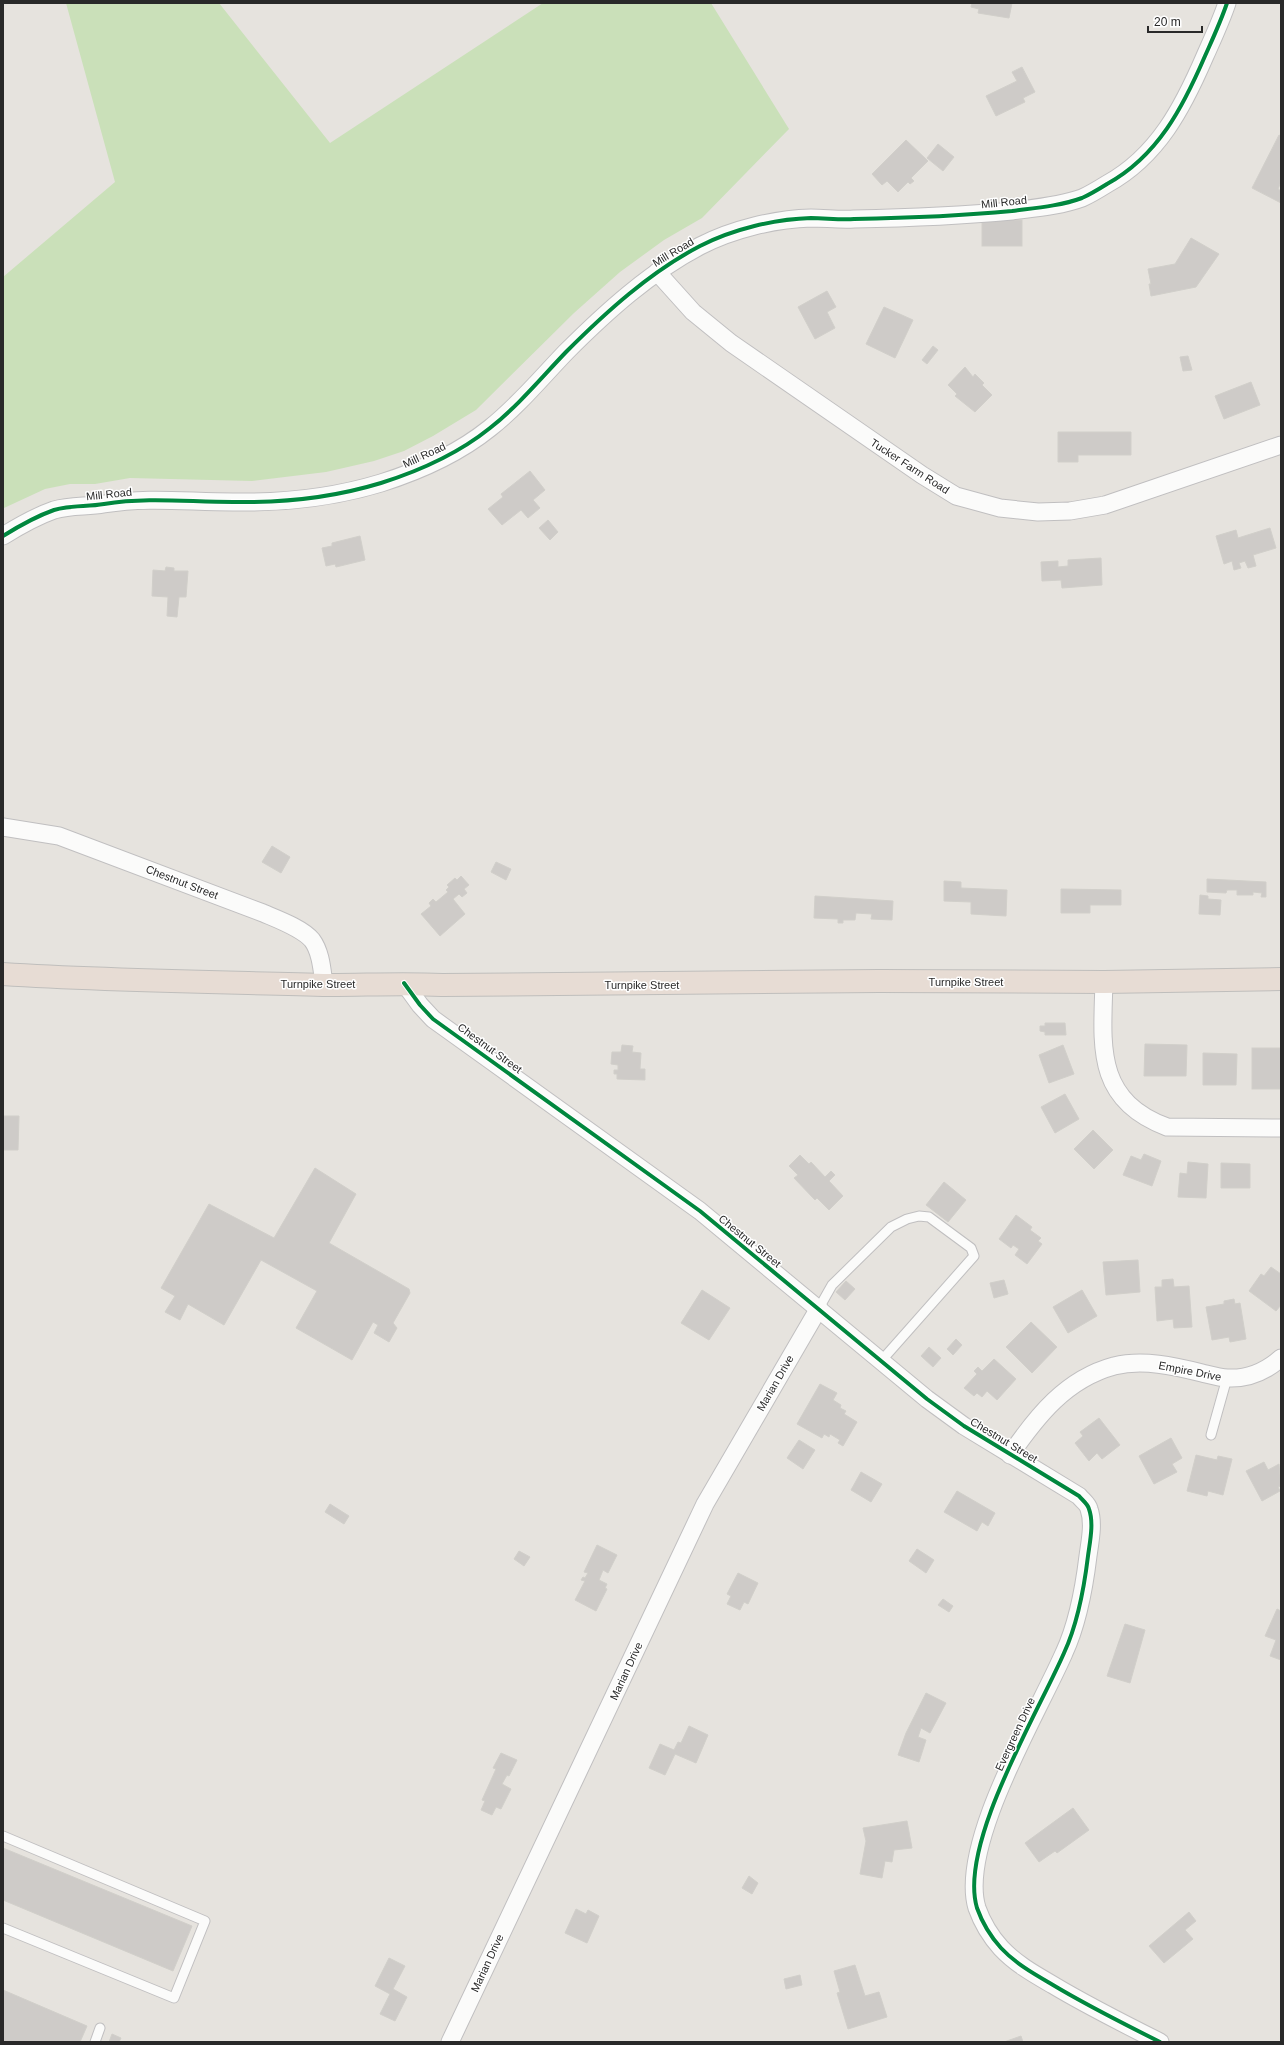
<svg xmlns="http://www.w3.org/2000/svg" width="1284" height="2045" font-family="Arial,sans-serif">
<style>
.green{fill:#cae0b9}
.building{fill:#cecbc8;stroke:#d1cfca}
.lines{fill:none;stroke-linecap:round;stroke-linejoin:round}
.lane-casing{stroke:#c0bfc0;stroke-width:11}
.street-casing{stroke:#c0bfc0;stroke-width:19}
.highway-casing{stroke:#bfbebc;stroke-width:24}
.lane{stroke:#fbfbfa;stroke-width:9}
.street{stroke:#fbfbfa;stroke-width:17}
.highway{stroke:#e7dcd4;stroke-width:22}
.cycleway-casing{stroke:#fff;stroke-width:6}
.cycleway{stroke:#00873e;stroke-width:4}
.labels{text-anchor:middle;stroke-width:3;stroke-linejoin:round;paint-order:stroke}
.street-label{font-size:11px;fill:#292929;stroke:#fff}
</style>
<rect width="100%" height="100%" fill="#e6e3de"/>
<polygon class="green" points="66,3 219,3 330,143 543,3 711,3 789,129 702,218 664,240 620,272 574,313 476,410 433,436 404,451 374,461 326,472 252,481 130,478 95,484 70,484 45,489 4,508 3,277 115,182"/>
<g class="building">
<polygon points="972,3 1012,3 1009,18 978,13 979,9 971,7"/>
<polygon points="1022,67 1035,92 1023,98 1025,102 996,116 986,96 1017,81 1012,72"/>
<polygon points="1279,135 1281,136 1281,182 1278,189 1281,191 1281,203 1252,188"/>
<polygon points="906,140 928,161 911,178 914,181 910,184 908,182 898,192 887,181 882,185 872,174"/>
<polygon points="938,144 954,157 943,171 927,158"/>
<rect x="982" y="220" width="40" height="26"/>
<polygon points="1191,238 1219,254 1196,287 1151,296 1149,284 1151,284 1148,269 1175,264"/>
<polygon points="827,291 836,307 827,312 835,328 815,339 798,307"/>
<polygon points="884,307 913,320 895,358 866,344"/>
<polygon points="933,346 938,350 927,364 922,360"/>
<polygon points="1188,356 1192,370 1183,371 1180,357"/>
<polygon points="965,367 973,377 975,374 984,383 982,385 992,395 975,412 955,396 957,394 948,385"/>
<polygon points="1251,382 1260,405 1224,419 1215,396"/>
<polygon points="1058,432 1131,432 1131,455 1078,455 1078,462 1058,462"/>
<polygon points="530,471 545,490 533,500 540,508 528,518 521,510 502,525 488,509 503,497 501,494"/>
<polygon points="548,520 558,532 550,540 539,528"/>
<polygon points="1270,528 1276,548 1253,555 1256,566 1248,568 1245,561 1239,563 1241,568 1234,570 1232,561 1224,564 1216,536 1236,530 1238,538"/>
<polygon points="360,536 365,560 336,567 335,564 326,566 322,548 332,546 332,543"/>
<polygon points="1101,558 1102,585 1062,588 1061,580 1042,581 1041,562 1058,561 1058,567 1068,566 1068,560"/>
<polygon points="166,567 174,568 174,571 188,571 186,597 179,597 177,617 167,616 168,597 152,596 153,570 165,571"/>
<polygon points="272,846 290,857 281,873 262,862"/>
<polygon points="496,862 511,869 506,880 491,872"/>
<polygon points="461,876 469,885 464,889 467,893 462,897 459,894 453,899 465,914 440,936 421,914 431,906 429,903 433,899 436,902 448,892 446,890 449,887 447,885 455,878 457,880"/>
<polygon points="1207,879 1266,882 1266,897 1261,897 1262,893 1253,892 1253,895 1237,895 1237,890 1227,890 1226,893 1207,892"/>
<polygon points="944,881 961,882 961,888 1007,890 1006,916 971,914 971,902 944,901"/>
<polygon points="1061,889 1121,890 1121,905 1090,905 1090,913 1061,913"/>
<polygon points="1200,895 1208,896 1208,899 1221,900 1220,915 1199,914"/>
<polygon points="815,896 893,901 892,920 871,919 872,914 856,913 855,920 843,920 843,923 838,923 838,919 814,918"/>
<polygon points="1045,1023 1065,1023 1066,1035 1045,1035 1045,1032 1040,1031 1040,1026 1045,1026"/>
<polygon points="1145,1044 1187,1045 1186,1076 1144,1076"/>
<polygon points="622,1045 633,1046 632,1052 641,1053 640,1069 645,1069 645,1080 617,1079 617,1074 614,1074 614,1070 618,1070 618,1065 611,1064 612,1052 621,1052"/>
<polygon points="1063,1045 1074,1074 1049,1083 1039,1055"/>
<rect x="1252" y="1048" width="29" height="41"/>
<polygon points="1203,1053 1237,1054 1236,1085 1203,1085"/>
<polygon points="1065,1094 1079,1119 1055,1133 1041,1107"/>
<polygon points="3,1116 19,1116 18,1150 3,1150"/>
<polygon points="1093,1130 1113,1150 1094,1169 1074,1149"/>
<polygon points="1144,1154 1161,1161 1152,1186 1123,1175 1131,1156 1141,1160"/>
<polygon points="800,1155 809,1164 811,1162 825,1177 831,1171 835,1175 829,1181 843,1196 829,1210 817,1198 815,1200 794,1178 798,1175 789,1166"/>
<polygon points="1188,1162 1208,1164 1206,1198 1178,1197 1180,1173 1187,1174"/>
<polygon points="1221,1163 1250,1164 1250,1188 1221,1188"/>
<polygon points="315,1168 356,1194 329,1243 409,1289 410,1293 393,1323 397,1328 389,1342 374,1333 378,1325 373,1322 352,1360 296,1328 317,1291 261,1260 224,1325 188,1304 180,1320 165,1312 175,1296 161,1288 209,1204 274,1238"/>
<polygon points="944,1182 966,1200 948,1222 926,1205"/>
<polygon points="1016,1215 1032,1227 1030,1230 1041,1238 1038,1241 1042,1244 1027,1264 1015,1255 1019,1249 1013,1245 1011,1248 999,1239"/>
<polygon points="1138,1260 1140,1292 1106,1295 1103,1262"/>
<polygon points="1271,1267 1281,1274 1281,1305 1276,1311 1249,1291 1261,1274 1264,1276"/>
<polygon points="1173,1279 1174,1287 1189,1286 1192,1327 1174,1328 1173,1319 1157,1321 1155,1287 1162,1287 1162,1280"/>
<polygon points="1004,1280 1008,1294 994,1298 990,1283"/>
<polygon points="846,1281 855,1289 845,1300 836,1292"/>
<polygon points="702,1290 730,1308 709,1340 681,1323"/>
<polygon points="1082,1290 1097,1316 1068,1333 1053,1307"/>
<polygon points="1234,1299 1235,1304 1240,1303 1246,1339 1230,1342 1229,1337 1212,1340 1206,1307 1224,1304 1224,1301"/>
<polygon points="1031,1322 1057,1347 1032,1373 1006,1347"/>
<polygon points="956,1339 962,1345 953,1355 947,1349"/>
<polygon points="929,1347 941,1358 933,1367 921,1356"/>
<polygon points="994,1359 1016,1379 997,1400 987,1391 982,1397 977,1393 974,1396 964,1388 977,1374 974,1371 978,1367 982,1371"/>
<polygon points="820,1384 837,1393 833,1400 841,1405 840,1408 846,1411 844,1414 857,1422 843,1446 838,1443 840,1440 830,1434 829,1437 824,1434 822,1438 797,1424"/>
<polygon points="1099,1418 1120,1445 1102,1459 1097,1453 1089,1461 1075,1443 1083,1436 1080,1432"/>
<polygon points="1171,1438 1182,1458 1172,1464 1177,1472 1154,1484 1139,1456"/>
<polygon points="799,1440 815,1450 803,1469 787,1458"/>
<polygon points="1196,1455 1217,1460 1218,1456 1232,1459 1223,1495 1208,1491 1207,1496 1187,1491"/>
<polygon points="1264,1462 1268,1470 1279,1464 1281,1486 1278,1487 1280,1491 1262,1501 1246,1471"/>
<polygon points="861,1472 882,1484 871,1502 851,1490"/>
<polygon points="957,1491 995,1513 988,1526 982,1522 977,1531 944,1512"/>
<polygon points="330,1504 349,1516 344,1524 325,1512"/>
<polygon points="597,1545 617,1555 608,1573 603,1570 599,1580 607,1584 605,1588 607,1589 596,1611 575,1600 585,1581 581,1580 583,1577 585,1578 588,1573 584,1572"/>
<polygon points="917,1549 934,1560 926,1573 909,1561"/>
<polygon points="519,1551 530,1557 524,1566 514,1559"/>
<polygon points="738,1573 758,1583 748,1604 744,1602 740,1610 727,1604 731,1596 727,1594"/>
<polygon points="943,1599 953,1606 949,1612 938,1605"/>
<polygon points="1277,1609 1281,1611 1281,1660 1270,1656 1276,1640 1265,1636"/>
<polygon points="1125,1624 1145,1630 1130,1683 1107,1676"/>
<polygon points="926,1693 946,1703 930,1733 921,1728 918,1737 926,1740 919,1762 898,1755 906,1733"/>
<polygon points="689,1726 708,1735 696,1763 675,1754 665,1775 649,1768 660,1744 674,1750 678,1742 681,1743"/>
<polygon points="501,1753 517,1760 509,1776 507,1775 502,1784 511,1789 501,1809 496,1807 492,1815 481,1810 485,1801 482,1800 496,1769 493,1768"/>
<polygon points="1073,1808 1089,1830 1057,1853 1055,1851 1039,1862 1025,1843"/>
<polygon points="907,1821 912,1848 894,1850 892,1862 885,1861 882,1878 860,1874 866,1841 863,1828"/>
<polygon points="3,1848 192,1926 173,1971 3,1900"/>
<polygon points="749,1876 758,1883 752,1894 742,1888"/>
<polygon points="576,1909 586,1914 588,1910 599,1916 587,1943 565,1933"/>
<polygon points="1189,1912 1196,1921 1185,1930 1193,1939 1164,1963 1149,1946"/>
<polygon points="389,1958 405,1966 393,1989 407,1997 395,2021 380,2014 390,1994 375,1986"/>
<polygon points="855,1965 865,1996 879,1992 887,2017 848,2029 837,1993 840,1992 834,1971"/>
<polygon points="800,1975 802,1985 786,1989 784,1979"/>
<polygon points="3,1990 87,2026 80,2042 3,2042"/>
<polygon points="112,2034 121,2038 119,2042 109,2042"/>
<polygon points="1021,2036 1023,2042 1004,2042"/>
</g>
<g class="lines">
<defs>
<g id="lane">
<polyline points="819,1308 832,1285 891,1227 907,1219 919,1216 929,1217 971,1248 974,1256 882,1360"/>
<polyline points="1211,1435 1227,1378"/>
<polyline points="3,1836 205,1921 174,1998 3,1928"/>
<polyline points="95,2042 100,2028"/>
</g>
<g id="street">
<polyline points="657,272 693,312 731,343 922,475 956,496 1000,508 1038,512 1070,511 1105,505 1281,445"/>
<path d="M3,536c16,-10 34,-20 51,-26 17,-5 33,-3 50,-6 45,-7 83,-2 129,-2 49,1 102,-5 148,-19 38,-12 78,-30 109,-55 28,-22 51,-50 76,-76 40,-40 84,-80 134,-106 33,-17 75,-27 111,-28 14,0 29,2 43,1 53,-1 105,-3 158,-8 23,-3 48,-5 70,-13 9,-4 17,-9 25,-14 51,-28 76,-77 98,-128 8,-18 16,-35 22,-53"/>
<path d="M3,827l56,9 204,77c14,6 39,15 49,27 9,12 10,30 12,44"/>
<path d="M1104,982c-2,65 -9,118 63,145l114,1"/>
<path d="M404,983l16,22 13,14 267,192 227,188 37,27 115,70c3,4 9,8 10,13 5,14 1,32 -1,47 -4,33 -10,67 -24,97 -26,60 -106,192 -87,255 5,14 14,29 24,40 15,16 33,26 52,37 35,21 71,39 107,57"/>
<path d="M1010,1455c27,-39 56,-76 104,-89 29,-7 60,0 88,7 8,2 18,5 26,5 20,1 38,-7 53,-20"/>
<polyline points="450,2042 705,1504 819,1308"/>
</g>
<path id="highway" d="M3,974c109,7 218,8 327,11 37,0 74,-2 112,0l437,-4 225,1 177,-3"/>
</defs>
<use href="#lane" class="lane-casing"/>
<use href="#street" class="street-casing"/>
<use href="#highway" class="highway-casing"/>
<use href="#lane" class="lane"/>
<use href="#street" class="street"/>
<use href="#highway" class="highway"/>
<defs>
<g id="cycleway">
<path d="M3,536c16,-10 34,-20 51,-26 17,-5 33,-3 50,-6 45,-7 83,-2 129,-2 49,1 102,-5 148,-19 38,-12 78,-30 109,-55 28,-22 51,-50 76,-76 40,-40 84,-80 134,-106 33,-17 75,-27 111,-28 14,0 29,2 43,1 53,-1 105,-3 158,-8 23,-3 48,-5 70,-13 9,-4 17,-9 25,-14 51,-28 76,-77 98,-128 8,-18 16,-35 22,-53"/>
<path d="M404,983l16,22 13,14 267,192 227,188 37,27 115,70c3,4 9,8 10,13 5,14 1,32 -1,47 -4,33 -10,67 -24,97 -26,60 -106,192 -87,255 5,14 14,29 24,40 15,16 33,26 52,37 35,21 71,39 107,57"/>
</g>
</defs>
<use href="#cycleway" class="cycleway-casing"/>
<use href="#cycleway" class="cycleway"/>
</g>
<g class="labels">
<g class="street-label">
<text transform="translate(1004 202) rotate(-6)" y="4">Mill Road</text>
<text transform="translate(673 252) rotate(-31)" y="4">Mill Road</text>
<text transform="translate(424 455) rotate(-25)" y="4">Mill Road</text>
<text transform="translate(910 466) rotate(33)" y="4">Tucker Farm Road</text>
<text transform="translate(109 494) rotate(-6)" y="4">Mill Road</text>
<text transform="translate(182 882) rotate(21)" y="4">Chestnut Street</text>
<text x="966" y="986">Turnpike Street</text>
<text x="318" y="988">Turnpike Street</text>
<text x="642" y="989">Turnpike Street</text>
<text transform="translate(490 1048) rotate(36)" y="4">Chestnut Street</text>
<text transform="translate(750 1241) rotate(39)" y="4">Chestnut Street</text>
<text transform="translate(1190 1371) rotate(11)" y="4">Empire Drive</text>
<text transform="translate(775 1383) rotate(-60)" y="4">Marian Drive</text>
<text transform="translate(1004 1440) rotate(31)" y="4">Chestnut Street</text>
<text transform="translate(626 1671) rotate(-65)" y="4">Marian Drive</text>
<text transform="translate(1015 1734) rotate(-65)" y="4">Evergreen Drive</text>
<text transform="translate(487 1963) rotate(-65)" y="4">Marian Drive</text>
</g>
</g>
<rect width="1284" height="2045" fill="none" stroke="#292929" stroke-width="8"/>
<path d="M1148 26v6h54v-6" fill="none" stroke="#292929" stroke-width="2"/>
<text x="1154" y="26" font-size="12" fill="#292929" stroke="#ffffff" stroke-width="3" paint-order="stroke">20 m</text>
</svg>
